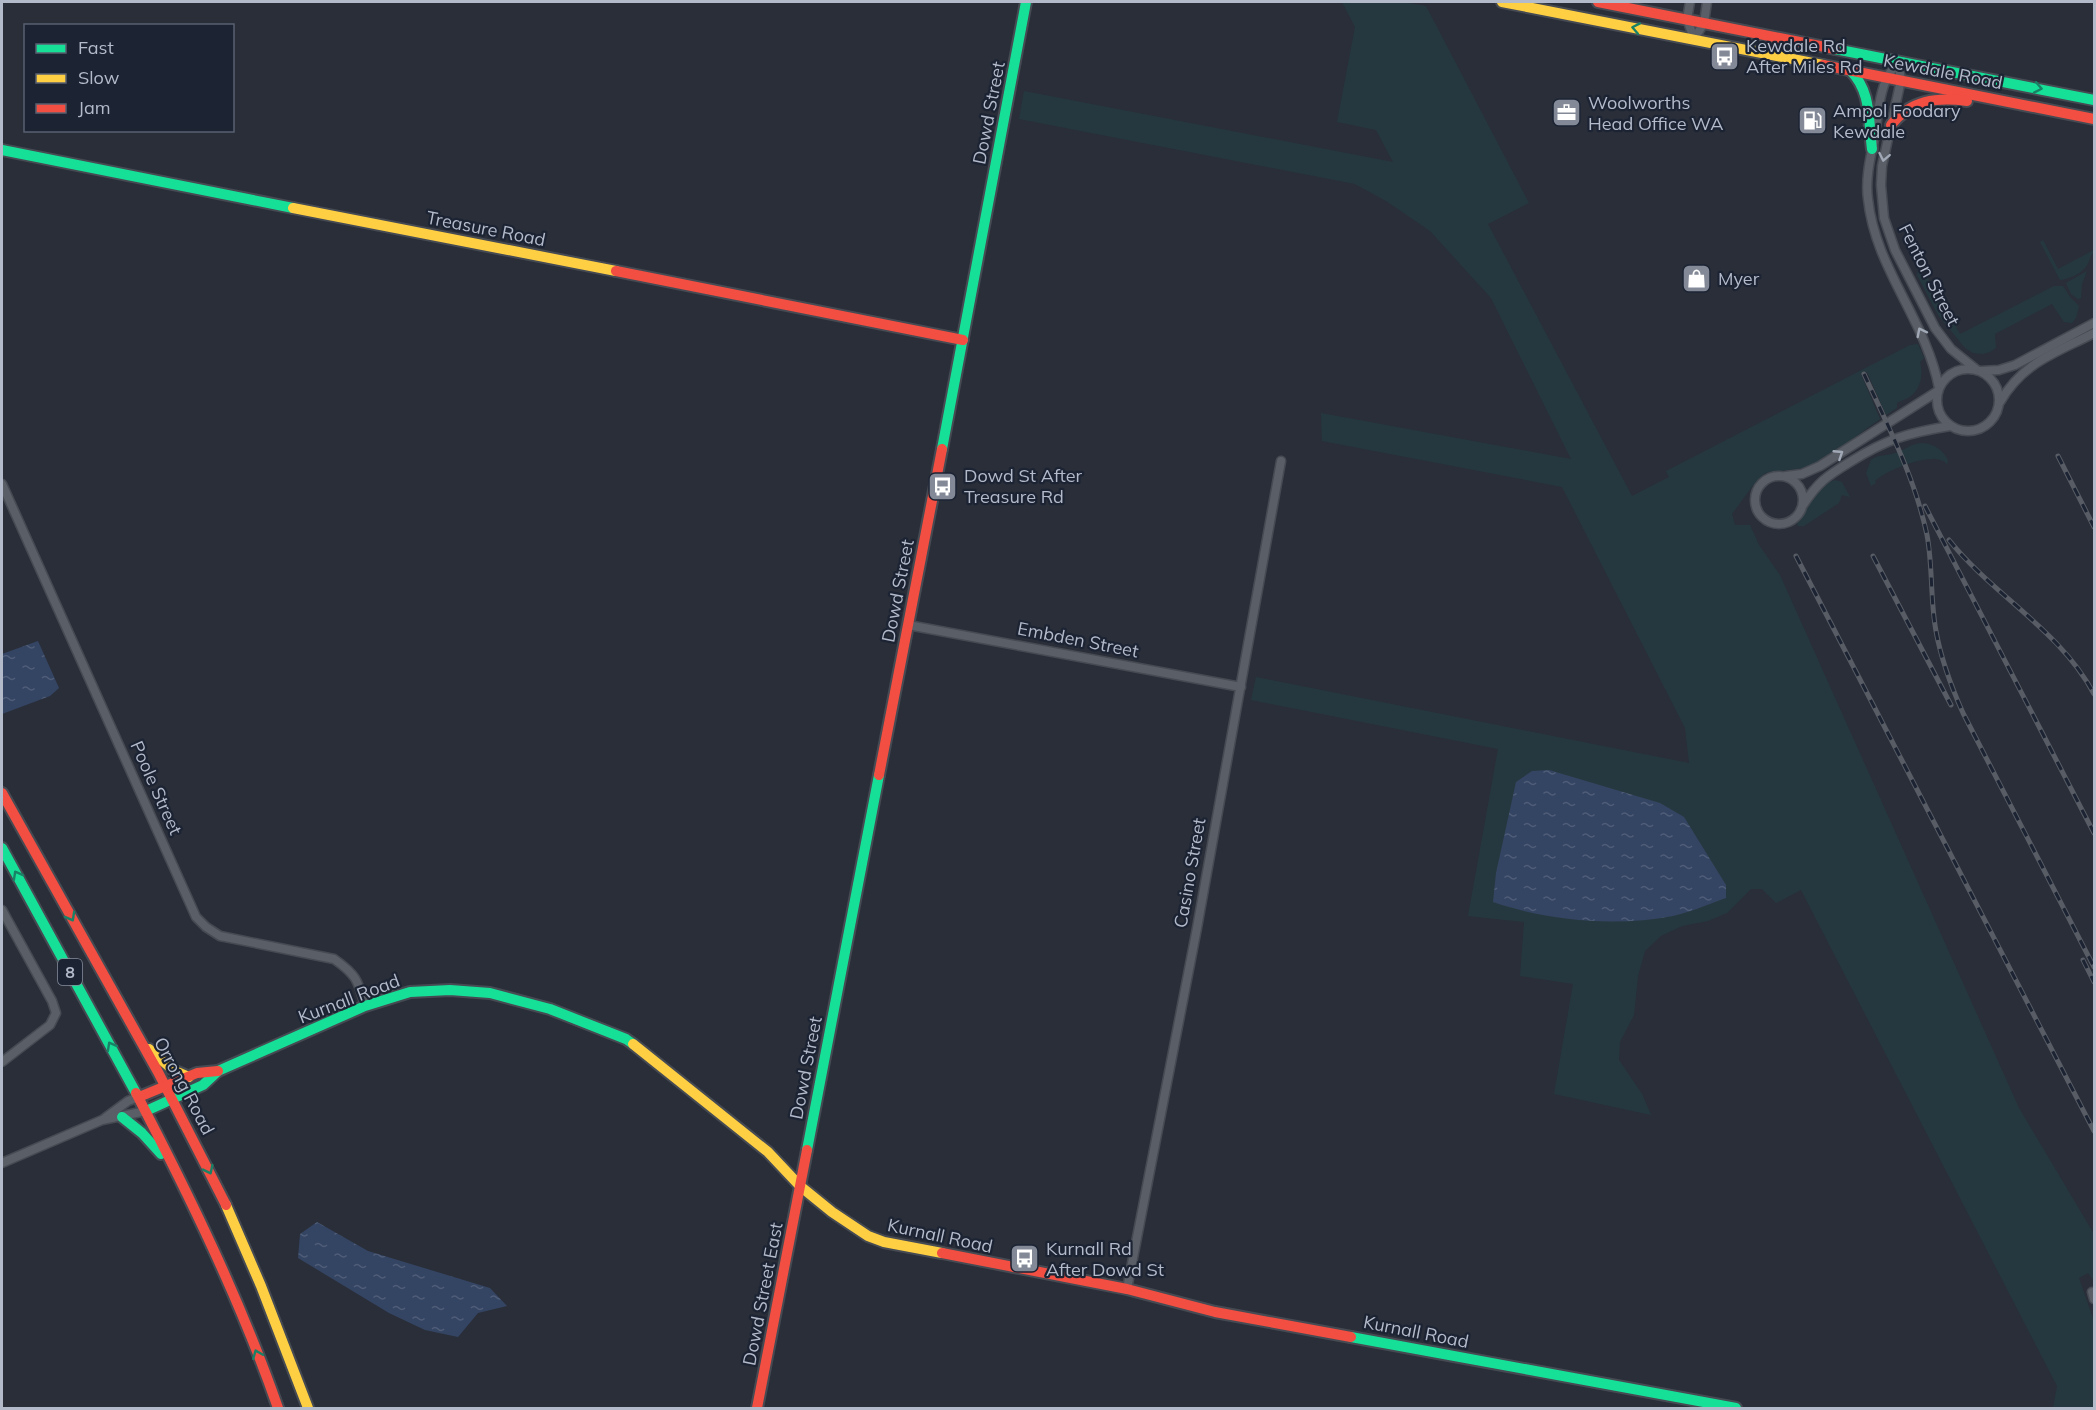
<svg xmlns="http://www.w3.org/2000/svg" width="2096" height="1410" font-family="Mulish,sans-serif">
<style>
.grass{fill:#26383f}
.water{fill:url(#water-ripples)}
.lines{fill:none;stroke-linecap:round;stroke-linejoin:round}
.street-casing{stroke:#464a52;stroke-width:11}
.fast-casing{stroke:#464a52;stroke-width:14}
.slow-casing{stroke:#464a52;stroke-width:14}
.jam-casing{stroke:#464a52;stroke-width:14}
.street{stroke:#5a5e66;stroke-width:8}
.fast{stroke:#16e098;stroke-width:10}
.slow{stroke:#ffcf43;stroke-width:10}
.jam{stroke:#f24e42;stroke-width:10}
.rail-casing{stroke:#585c64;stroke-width:5}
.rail{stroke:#1c2434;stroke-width:3;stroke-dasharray:9;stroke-linecap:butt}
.oneway{stroke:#198266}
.oneway2{stroke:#a1a8b6}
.labels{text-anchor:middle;stroke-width:4.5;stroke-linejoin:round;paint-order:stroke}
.shield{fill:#1c2434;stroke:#868d9d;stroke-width:1.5}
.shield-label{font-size:16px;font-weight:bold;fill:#b3baca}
.poi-label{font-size:18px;fill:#b3baca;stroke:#1c2434;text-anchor:start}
.street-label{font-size:18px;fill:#b3baca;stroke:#1c2434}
</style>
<defs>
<pattern id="water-ripples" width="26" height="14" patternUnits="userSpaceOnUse" patternTransform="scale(1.5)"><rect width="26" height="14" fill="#344463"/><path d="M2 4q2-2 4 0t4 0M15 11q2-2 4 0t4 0" fill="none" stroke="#4f5d78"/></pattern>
</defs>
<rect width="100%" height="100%" fill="#292e39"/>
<g class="grass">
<path d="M1342,2h61l23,4 103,197 -41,21 144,272 37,-19 -3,-6 244,-126 8,-1 6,14 -4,4c4,14 0,30 -14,37 -3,1 -6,2 -9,4v5l-11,7 -19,-43 -6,2 19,45 -57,41 -20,8 -38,5 -11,11 -22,30 3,11h15l9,20 21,30 239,533 75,126v47l-6,-8 -9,5 15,43v87h-41l4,-22 -256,-496 -25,13 -14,-14h-11l-24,24 -19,8 -26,5 -21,10 -16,15 -7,25 -4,39 -14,27 -1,18 23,34 9,21 -97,-21 19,-110 -53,-8 4,-54 -56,-6 30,-167 -247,-49 5,-23 433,86 -4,-35 -123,-241 -240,-46 -1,-28 250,46 -80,-161 -61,-67 -44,-30 -31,-17 -336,-65 5,-28 369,71 -17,-32 -39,-8 18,-95z"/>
<path d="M2043,240l15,29 36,-19v2c-5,4 -3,7 -7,13 -4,8 -18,14 -27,15l-20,-38z"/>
<polygon points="1919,265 1939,294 1960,334 2054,286 2063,286 2070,297 2079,306 2076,318 2072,323 2064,322 2052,304 1995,334 1996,348 1990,352 1982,354 1973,353 1965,348 1938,315 1917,275"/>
<polygon points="2087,271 2082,284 2081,298 2078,299 2071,294 2066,283"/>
<path d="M1923,443c12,2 19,6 25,17l-1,5 -2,-3c-4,-2 -9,-4 -14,-3 -14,0 -46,12 -56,22l1,2 -5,3 -5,-13 5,-13c8,-6 15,-4 24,-7 11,-3 16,-10 28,-10z"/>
<path d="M1835,480l7,2 8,15 -8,-2 -3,8 -35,23h-6l-1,-3 2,-5c10,-12 20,-34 36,-38z"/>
</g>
<g class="water">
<polygon points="38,641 59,688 50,696 2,714 2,654"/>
<path d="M1549,770l111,33 24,14 42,68v13c-17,6 -35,14 -53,18 -58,11 -124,5 -180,-14l3,-29 20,-91 16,-11z"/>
<polygon points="317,1222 368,1251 490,1288 507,1306 478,1313 458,1337 425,1330 389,1313 298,1258 300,1234"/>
</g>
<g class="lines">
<defs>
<g id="street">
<polyline points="1690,2 1687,19 1694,39"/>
<polyline points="1694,39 1704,23 1707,2"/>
<path d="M1898,61c-3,5 -7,10 -10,15 -9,17 -10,40 -13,59 -4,20 -10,43 -7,64 7,69 58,121 71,189"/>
<polyline points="1898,61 1901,80 1882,166 1881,185 1884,218 1895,250 1935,328 1951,349 1977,370"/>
<circle cx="1968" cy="400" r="31"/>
<polyline points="1981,371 1999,370 2015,365 2094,323"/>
<path d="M2000,402c23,-40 56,-49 94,-69"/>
<circle cx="1779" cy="500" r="24"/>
<polyline points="1786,476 1802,474 1820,466 1938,391"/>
<path d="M2,484l194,433 10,10 14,9 114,23c23,16 24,22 31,47"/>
<path d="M1803,505c15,-23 24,-29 47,-43 37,-23 57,-29 100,-36"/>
<polyline points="908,625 1241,687"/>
<polyline points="2,910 52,1001 56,1013 50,1025 2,1062"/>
<polyline points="105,1118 128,1101 139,1097"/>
<polyline points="2,1163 102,1120 146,1111"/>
<polyline points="1127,1289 1197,928 1281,461"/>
<polyline points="2092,1292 2094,1299"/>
</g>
<g id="fast">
<polyline points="1835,49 2094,100"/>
<path d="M1850,70c22,22 18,50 22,79"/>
<polyline points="2,150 293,208"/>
<polyline points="942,449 1026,2"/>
<polyline points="2,848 136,1093"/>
<polyline points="146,1111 203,1085 218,1071 365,1006 410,992 450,990 490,993 550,1009 626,1039 633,1044"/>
<polyline points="122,1117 142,1133 161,1154"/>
<polyline points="807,1150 879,775"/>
<polyline points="1351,1337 1736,1408"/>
</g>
<g id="slow">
<polyline points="1502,2 1823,65"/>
<polyline points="293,208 616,271"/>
<polyline points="633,1044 768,1152 800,1186 832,1212 868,1236 884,1242 942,1253"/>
<polyline points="149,1049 173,1070 189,1077"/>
<polyline points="226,1205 261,1286 308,1408"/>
</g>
<g id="jam">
<polyline points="1598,2 1835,49"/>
<polyline points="1823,65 2094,119"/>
<path d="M1891,125c20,-25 45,-28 76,-24"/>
<polyline points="616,271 963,340"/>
<polyline points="879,775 942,449"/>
<polyline points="2,793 158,1072 226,1205"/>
<path d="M136,1093c53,102 104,206 142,315"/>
<polyline points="139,1097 197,1073 218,1071"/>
<polyline points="942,1253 1127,1289 1215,1312 1351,1337"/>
<polyline points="757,1408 807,1150"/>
</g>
</defs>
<use href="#street" class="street-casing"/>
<use href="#fast" class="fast-casing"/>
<use href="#slow" class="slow-casing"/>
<use href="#jam" class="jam-casing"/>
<use href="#street" class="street"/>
<use href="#fast" class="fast"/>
<use href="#slow" class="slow"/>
<use href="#jam" class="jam"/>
<defs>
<g id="rail">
<path d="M1864,374c24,52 51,104 63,161 6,32 3,64 9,96 5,28 15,55 27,82l131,254"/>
<polyline points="2058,456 2094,527"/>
<polyline points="1925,506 2094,833"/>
<path d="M1949,540c44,55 111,90 145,154"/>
<polyline points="1796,556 2094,1131"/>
<polyline points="1873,556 1951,705"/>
<polyline points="2083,960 2094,982"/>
</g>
</defs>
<use href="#rail" class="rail-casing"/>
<use href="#rail" class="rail"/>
</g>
<defs><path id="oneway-chevron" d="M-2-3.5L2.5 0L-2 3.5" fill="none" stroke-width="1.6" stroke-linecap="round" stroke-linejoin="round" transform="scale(1.5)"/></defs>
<g class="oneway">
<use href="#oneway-chevron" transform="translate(1636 28) rotate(-169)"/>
<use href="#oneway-chevron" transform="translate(2038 88) rotate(11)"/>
<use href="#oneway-chevron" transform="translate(17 875) rotate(-119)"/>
<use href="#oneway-chevron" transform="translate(71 917) rotate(61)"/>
<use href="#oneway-chevron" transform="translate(111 1046) rotate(-119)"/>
<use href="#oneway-chevron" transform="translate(209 1170) rotate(64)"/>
<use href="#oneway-chevron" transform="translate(257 1354) rotate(-112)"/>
</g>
<g class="oneway2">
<use href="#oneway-chevron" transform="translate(1884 157) rotate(101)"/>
<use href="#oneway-chevron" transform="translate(1921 332) rotate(-117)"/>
<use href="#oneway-chevron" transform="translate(1839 454) rotate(-33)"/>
</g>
<defs>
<symbol id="bus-square" viewBox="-11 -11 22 22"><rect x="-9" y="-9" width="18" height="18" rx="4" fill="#838997" stroke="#1c2434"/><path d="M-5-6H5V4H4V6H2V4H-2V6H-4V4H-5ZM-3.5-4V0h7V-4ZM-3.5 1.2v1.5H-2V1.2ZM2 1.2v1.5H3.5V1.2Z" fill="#fff"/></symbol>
<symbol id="office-square" viewBox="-11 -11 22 22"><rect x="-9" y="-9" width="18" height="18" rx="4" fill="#838997" stroke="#1c2434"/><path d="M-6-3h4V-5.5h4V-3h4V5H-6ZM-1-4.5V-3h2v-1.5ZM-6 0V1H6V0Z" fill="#fff"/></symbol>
<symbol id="fuel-square" viewBox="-11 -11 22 22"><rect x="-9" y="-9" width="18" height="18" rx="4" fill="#838997" stroke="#1c2434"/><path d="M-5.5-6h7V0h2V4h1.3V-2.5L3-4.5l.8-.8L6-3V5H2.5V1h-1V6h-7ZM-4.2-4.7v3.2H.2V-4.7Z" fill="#fff"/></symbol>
<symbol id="shop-square" viewBox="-11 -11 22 22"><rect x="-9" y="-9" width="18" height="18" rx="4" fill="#838997" stroke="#1c2434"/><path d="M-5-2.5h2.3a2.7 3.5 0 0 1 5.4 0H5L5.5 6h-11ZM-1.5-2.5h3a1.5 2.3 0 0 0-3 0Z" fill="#fff"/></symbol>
</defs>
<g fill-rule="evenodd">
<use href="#bus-square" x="1708" y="40" width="33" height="33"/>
<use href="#office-square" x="1550" y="96" width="33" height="33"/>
<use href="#fuel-square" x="1796" y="104" width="33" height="33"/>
<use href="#shop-square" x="1680" y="262" width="33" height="33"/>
<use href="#bus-square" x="926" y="470" width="33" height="33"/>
<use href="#bus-square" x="1008" y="1242" width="33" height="33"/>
</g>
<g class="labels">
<rect class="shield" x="58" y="959" width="24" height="26" rx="4.5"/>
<g class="shield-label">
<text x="70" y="978">8</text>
</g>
<g class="poi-label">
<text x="1746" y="52">Kewdale Rd<tspan x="1746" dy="21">After Miles Rd</tspan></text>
<text x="1588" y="109">Woolworths<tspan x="1588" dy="21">Head Office WA</tspan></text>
<text x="1833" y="117">Ampol Foodary<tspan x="1833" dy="21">Kewdale</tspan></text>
<text x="1718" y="285">Myer</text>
<text x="964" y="482">Dowd St After<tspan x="964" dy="21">Treasure Rd</tspan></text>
<text x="1046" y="1255">Kurnall Rd<tspan x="1046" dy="21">After Dowd St</tspan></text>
</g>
<g class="street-label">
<text transform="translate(1943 72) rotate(11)" y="6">Kewdale Road</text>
<text transform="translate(989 113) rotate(-79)" y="6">Dowd Street</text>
<text transform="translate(486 229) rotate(11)" y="6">Treasure Road</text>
<text transform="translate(1929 275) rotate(63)" y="6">Fenton Street</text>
<text transform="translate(898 591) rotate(-79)" y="6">Dowd Street</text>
<text transform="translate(1078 640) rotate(11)" y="6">Embden Street</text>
<text transform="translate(156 788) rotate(66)" y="6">Poole Street</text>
<text transform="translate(1190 873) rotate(-80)" y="6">Casino Street</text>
<text transform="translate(349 999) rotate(-21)" y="6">Kurnall Road</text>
<text transform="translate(806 1068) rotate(-79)" y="6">Dowd Street</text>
<text transform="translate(184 1086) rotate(62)" y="6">Orrong Road</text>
<text transform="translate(940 1236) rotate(12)" y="6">Kurnall Road</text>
<text transform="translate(763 1294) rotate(-79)" y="6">Dowd Street East</text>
<text transform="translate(1416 1332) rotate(11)" y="6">Kurnall Road</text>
</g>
</g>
<rect width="2096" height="1410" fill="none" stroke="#b3baca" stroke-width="6"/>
<rect x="24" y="24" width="210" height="108" fill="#1c2434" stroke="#586070" stroke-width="1.5"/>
<rect x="36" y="44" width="30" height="9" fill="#16e098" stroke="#586070" stroke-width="1.5"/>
<text x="78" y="54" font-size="18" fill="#b3baca">Fast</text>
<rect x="36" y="74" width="30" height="9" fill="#ffcf43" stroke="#586070" stroke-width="1.5"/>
<text x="78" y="84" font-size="18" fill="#b3baca">Slow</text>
<rect x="36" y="104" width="30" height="9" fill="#f24e42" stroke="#586070" stroke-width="1.5"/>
<text x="78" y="114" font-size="18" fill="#b3baca">Jam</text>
</svg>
